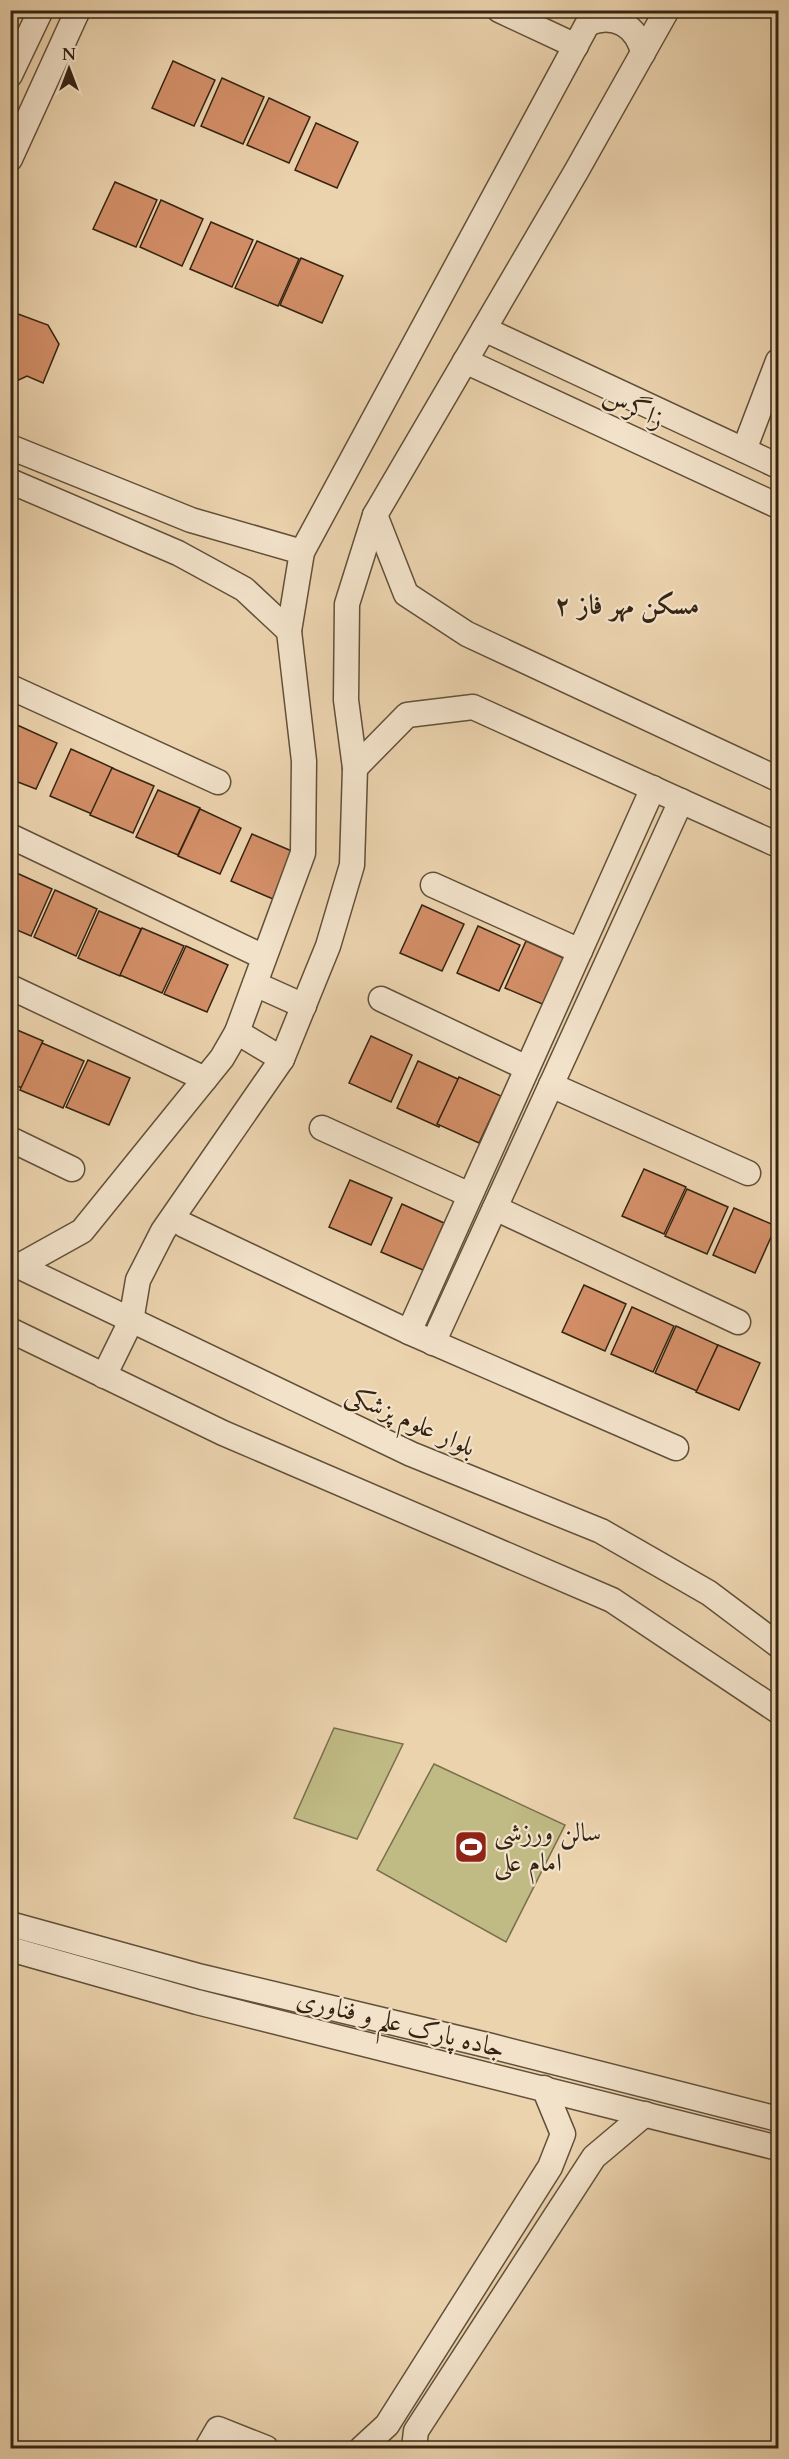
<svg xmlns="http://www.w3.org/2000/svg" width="789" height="2459" font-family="Cardo,Amiri,serif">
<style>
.green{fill:#c0ba85;stroke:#7a6f4c;stroke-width:1.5}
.building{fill:#d28e67;stroke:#352412;stroke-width:1.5}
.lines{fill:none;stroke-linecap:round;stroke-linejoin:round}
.minor-casing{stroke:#625039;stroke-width:27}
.minor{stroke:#f2e2ca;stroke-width:24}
.labels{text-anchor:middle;stroke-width:4.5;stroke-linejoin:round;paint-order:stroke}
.street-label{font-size:26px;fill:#352412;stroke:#f2e2ca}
.poi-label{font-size:26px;fill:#352412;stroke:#f2e2ca;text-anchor:start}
.neighbourhood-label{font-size:27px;font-weight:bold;fill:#352412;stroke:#f2e2ca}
</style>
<rect width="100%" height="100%" fill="#ebd3ae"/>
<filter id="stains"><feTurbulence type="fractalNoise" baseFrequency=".00333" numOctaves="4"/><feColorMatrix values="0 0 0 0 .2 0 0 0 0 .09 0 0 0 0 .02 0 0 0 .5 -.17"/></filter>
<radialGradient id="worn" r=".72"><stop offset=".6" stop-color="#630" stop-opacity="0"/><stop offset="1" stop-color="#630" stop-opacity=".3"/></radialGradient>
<g class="green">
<polygon points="334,1728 403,1744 357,1839 294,1818"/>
<polygon points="434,1764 565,1825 506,1942 377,1870"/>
</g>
<g class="building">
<polygon points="173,61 215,80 194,126 152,108"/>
<polygon points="222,78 264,97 243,144 201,126"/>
<polygon points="269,98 310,117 289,163 247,145"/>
<polygon points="316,123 358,142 337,188 295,170"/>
<polygon points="115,182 157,200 136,247 93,229"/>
<polygon points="161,200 203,219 182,266 140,247"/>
<polygon points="211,222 253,240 232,287 190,269"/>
<polygon points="257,241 299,259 278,306 235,288"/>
<polygon points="301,258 343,276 322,323 280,305"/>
<polygon points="10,311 48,325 59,344 43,383 27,376 10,384"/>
<polygon points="15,724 57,743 36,789 10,779 10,734"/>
<polygon points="71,749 113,768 92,814 50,796"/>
<polygon points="112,768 154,786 133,833 90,815"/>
<polygon points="158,790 200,808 178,855 136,837"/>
<polygon points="200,809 241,828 220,874 178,856"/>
<polygon points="252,834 294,852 273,899 231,881"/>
<polygon points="10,870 52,889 31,936 10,927"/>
<polygon points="55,890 97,909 76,956 34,937"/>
<polygon points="422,905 464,924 442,971 400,953"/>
<polygon points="99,911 141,929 120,976 78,958"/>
<polygon points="478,926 520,945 499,991 457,973"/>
<polygon points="142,928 184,946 162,993 120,975"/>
<polygon points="526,941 568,960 547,1006 505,988"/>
<polygon points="186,946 228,965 207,1012 164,994"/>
<polygon points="10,1027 43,1041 22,1088 10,1083"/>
<polygon points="371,1036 412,1055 391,1102 349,1083"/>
<polygon points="42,1043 84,1061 63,1108 20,1090"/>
<polygon points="88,1060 130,1078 109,1125 66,1107"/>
<polygon points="418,1061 460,1080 439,1127 397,1108"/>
<polygon points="459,1077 501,1096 479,1143 437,1124"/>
<polygon points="644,1169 686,1187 664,1234 622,1216"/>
<polygon points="350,1180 392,1198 371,1245 329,1227"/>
<polygon points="687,1189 728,1207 707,1254 665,1236"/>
<polygon points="402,1204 444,1223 423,1270 381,1252"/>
<polygon points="734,1208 776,1226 755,1273 713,1255"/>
<polygon points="584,1285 626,1304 605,1351 562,1332"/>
<polygon points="632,1307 674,1326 653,1372 611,1354"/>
<polygon points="676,1326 718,1345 697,1391 655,1373"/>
<polygon points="718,1345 760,1363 739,1410 696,1392"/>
</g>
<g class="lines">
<defs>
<g id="minor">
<polyline points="499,10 576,46"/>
<path d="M589,23c26,-10 48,3 54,30"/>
<polyline points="10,75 41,10"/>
<polyline points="10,159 78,10"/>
<polyline points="484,329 778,466"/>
<polyline points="465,361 778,506"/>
<polyline points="10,447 191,520 302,552"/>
<polyline points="744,450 778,361"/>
<polyline points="10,481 178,553 244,589 289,631"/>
<polyline points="375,515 406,594 467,634 778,779"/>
<polyline points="10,687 218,782"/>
<polyline points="355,768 407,715 473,707 778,845"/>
<polyline points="653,788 409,1332 676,1448"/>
<polyline points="10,836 264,957"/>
<polyline points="433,885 580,951"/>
<polyline points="255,984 304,1006"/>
<polyline points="10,987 205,1079"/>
<polyline points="381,999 527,1068"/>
<polyline points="237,1032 282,1059"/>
<polyline points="551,1085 748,1173"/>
<polyline points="322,1128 470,1195"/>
<polyline points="10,1139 72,1169"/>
<polyline points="495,1208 738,1322"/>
<polyline points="184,1225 409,1332"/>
<polyline points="10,1262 411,1454 601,1531 709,1593 778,1645"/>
<polyline points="19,1266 82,1231 222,1058 237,1032 303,853 304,761 289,631 302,552 595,10"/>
<polyline points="10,1330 223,1433 612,1600 778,1711"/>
<polyline points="433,1343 681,801"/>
<polyline points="104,1376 131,1321 138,1280 163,1231 282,1059 328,946 352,865 355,768 346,700 347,604 375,515 577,170 667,10"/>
<polyline points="10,1924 202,1977 491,2046 778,2119"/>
<polyline points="10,1949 197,2002 778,2148"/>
<polyline points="207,2448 218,2429 266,2448"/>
<polyline points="362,2448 387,2425 550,2167 563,2134 544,2088"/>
<polyline points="414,2448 416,2431 594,2157 645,2114"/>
</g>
</defs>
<use href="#minor" class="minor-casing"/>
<use href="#minor" class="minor"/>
</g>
<defs>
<symbol id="stadium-square" viewBox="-11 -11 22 22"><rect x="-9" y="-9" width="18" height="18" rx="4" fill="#8f2418" stroke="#f2e2ca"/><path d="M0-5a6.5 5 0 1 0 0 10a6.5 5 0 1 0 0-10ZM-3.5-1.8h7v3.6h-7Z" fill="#fff"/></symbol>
</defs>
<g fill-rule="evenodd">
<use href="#stadium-square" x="452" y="1828" width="38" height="38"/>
</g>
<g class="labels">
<g class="street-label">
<text transform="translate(634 407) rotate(25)" y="9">زاگرس</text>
<text transform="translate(411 1420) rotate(24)" y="9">بلوار علوم پزشکی</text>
<text transform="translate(401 2023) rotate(14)" y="9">جاده پارک علم و فناوری</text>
</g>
<g class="poi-label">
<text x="494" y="1841">سالن ورزشی<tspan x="494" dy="30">امام علی</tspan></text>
</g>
<g class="neighbourhood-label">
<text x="627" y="614">مسکن مهر فاز ۲</text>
</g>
</g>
<rect width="789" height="2459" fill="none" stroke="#ebd3ae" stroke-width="36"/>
<rect x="12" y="12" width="765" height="2435" fill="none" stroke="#352412" stroke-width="3"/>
<rect x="18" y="18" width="753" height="2423" fill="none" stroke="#352412" stroke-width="1.5"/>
<g transform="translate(69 69)" stroke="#f2e2ca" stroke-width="4.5" paint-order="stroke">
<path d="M0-4.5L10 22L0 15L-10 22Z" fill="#352412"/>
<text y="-9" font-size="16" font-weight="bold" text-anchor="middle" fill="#352412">N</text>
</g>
<rect width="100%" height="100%" filter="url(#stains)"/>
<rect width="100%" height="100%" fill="url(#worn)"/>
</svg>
